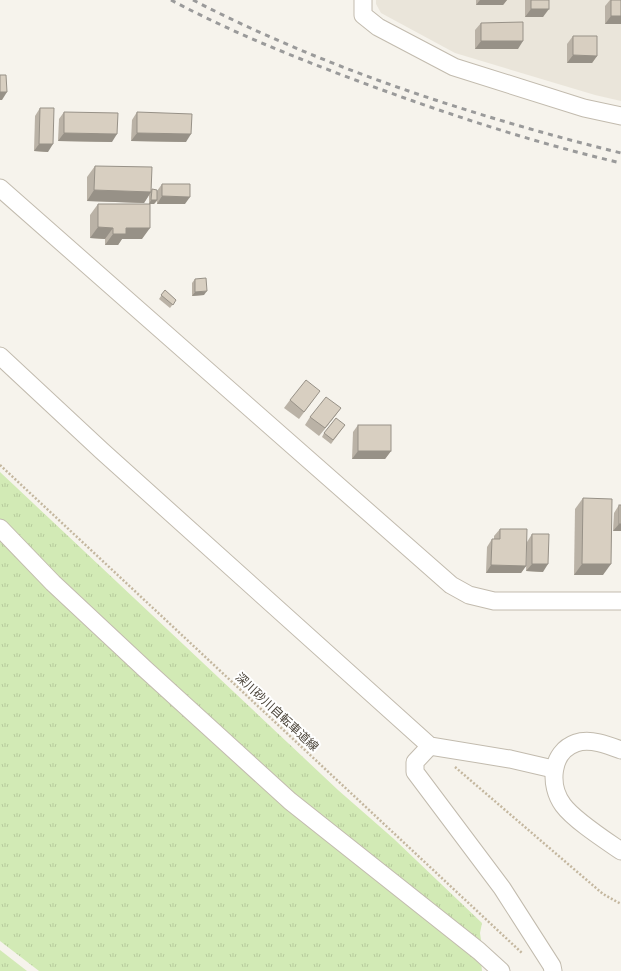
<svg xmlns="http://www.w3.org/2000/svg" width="621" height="971" font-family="'Alegreya Sans','Noto Sans JP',sans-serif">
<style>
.residential{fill:#eae5da}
.grass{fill:url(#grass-tufts)}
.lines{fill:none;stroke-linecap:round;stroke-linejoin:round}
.minor-casing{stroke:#c2bbae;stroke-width:19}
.path{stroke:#c4b79f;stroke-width:2.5;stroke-dasharray:2 2;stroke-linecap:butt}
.minor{stroke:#fff;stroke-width:17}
.rail{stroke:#9a9a9a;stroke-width:3;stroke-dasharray:5 5;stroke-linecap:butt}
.wall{fill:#bab2a6}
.shaded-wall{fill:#979187}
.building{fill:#d8cfc1;stroke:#979187}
.labels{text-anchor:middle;stroke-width:4;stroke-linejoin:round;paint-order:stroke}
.street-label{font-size:12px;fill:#4b4439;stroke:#fff}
</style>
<defs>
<pattern id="grass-tufts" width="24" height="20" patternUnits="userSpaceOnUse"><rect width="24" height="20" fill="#d2eab5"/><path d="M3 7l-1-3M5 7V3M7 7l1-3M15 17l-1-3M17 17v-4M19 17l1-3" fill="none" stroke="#b6ca9c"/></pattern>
</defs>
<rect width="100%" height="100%" fill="#f6f3ec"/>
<polygon class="residential" points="376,0 621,0 621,101 595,95 455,53 381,13 376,4"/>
<g class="grass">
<polygon points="0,472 338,790 394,839 482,923 480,933 482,947 291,794 89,611 0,521"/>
<polygon points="0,535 481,961 482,971 39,971 0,941"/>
<polygon points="0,950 27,971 0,971"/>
</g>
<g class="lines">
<defs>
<g id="minor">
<polyline points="363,0 363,15 378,27 454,67 584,108 621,116"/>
<polyline points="0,188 451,585 469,595 494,601 621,601"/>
<polyline points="0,356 102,451 430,746 510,759 553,769"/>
<polyline points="0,528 53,583 145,669 290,801 479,951 501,971"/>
<polyline points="430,746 415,762 415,772 502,888 552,966 553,971"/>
<path d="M621,750c-13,-5 -31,-12 -45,-7 -26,9 -27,43 -13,62 11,15 42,35 58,46"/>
</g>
</defs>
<use href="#minor" class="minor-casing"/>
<g class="path">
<polyline points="0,465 522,953"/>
<polyline points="455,767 603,894 621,904"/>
</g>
<use href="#minor" class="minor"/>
<g class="rail">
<path d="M171,0c60,32 123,57 187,81 86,32 173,61 263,82"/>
<path d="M193,0c133,69 283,117 428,153"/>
</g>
</g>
<g class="wall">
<polygon points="476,0 507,0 503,5 476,5"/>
<polygon points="525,0 549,0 543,17 525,17"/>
<polygon points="610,0 621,0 621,24 605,24 605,6"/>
<polygon points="481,23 518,49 475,49 475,30"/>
<polygon points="573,36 597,56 592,63 567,63 567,44"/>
<polygon points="40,108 48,152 34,151 35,116"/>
<polygon points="64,112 112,142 58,141 59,119"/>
<polygon points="137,112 186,142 131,141 132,120"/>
<polygon points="95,166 151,190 157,191 162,184 185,204 157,204 157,201 154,204 149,204 149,195 144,203 87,201 87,177"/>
<polygon points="98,204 142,239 122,239 118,245 105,245 105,239 90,238 90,215"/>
<polygon points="195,279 204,295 192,296 192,283"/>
<polygon points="165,290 176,300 170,308 159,299"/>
<polygon points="314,399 299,419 284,408 290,400"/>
<polygon points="341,408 319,436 305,425 310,417"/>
<polygon points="345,425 331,444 322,437 324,433"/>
<polygon points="358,425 391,451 385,459 352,459 353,432"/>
<polygon points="583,498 603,575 574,575 575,509"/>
<polygon points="619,505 621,531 613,531 614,513"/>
<polygon points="500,529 526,566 521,573 486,573 487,547 492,539 494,539 494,536"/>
<polygon points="532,534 543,572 526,571 527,542"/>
</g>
<g class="shaded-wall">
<polygon points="480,0 507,0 503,5 476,5"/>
<polygon points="531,9 549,9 543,17 525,17"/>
<polygon points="611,16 621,16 621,24 605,24"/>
<polygon points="481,41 523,41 518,49 475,49"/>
<polygon points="573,55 597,56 592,63 567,63"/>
<polygon points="0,92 7,92 2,100 0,100"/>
<polygon points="64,133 117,134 112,142 58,141"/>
<polygon points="137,133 191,134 186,142 131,141"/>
<polygon points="39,144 53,144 48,152 34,151"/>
<polygon points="94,190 151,192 144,203 87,201"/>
<polygon points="162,196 190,197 185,204 157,204"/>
<polygon points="151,200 157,200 154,204 149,204"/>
<polygon points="98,227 113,228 105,239 90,238"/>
<polygon points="126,228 150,228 142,239 122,239 118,245 105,245 113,234"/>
<polygon points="207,291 204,295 192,296 195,292"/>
<polygon points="341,408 335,416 319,436 325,428"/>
<polygon points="358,451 391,451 385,459 352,459"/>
<polygon points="619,524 621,524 621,531 613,531"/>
<polygon points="532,564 548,564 543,572 526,571"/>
<polygon points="582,564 611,564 603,575 574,575"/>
<polygon points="491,565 526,566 521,573 486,573"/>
</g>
<g class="building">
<rect x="531" y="0" width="18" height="9"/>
<rect x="611" y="0" width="10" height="16"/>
<polygon points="523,22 523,41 481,41 481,23"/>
<polygon points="573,36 597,36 597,56 573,55"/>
<polygon points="0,75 6,75 7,92 0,92"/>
<polygon points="40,108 54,108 53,144 39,144"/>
<polygon points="64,112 118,113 117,134 64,133"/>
<polygon points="137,112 192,114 191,134 137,133"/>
<polygon points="95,166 152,167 151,192 94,190"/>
<polygon points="162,184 190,184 190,197 162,196"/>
<polygon points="152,189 157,190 157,200 151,200"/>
<polygon points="98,204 150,204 150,228 126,228 126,234 113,234 113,228 98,227"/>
<polygon points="206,278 207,291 195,292 195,279"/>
<polygon points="165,290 176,300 173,305 161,295"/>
<polygon points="306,380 320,391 304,412 290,400"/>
<polygon points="326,397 341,408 325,428 310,417"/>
<polygon points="336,418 345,425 333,440 324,433"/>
<rect x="358" y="425" width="33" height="26"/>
<polygon points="583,498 612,499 611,564 582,564"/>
<rect x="619" y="505" width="2" height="19"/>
<polygon points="500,529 527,529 526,566 491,565 492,539 500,539"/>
<polygon points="532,534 549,534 548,564 532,564"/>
</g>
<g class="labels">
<g class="street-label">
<text transform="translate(277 712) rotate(43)" y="4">深川砂川自転車道線</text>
</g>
</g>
</svg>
